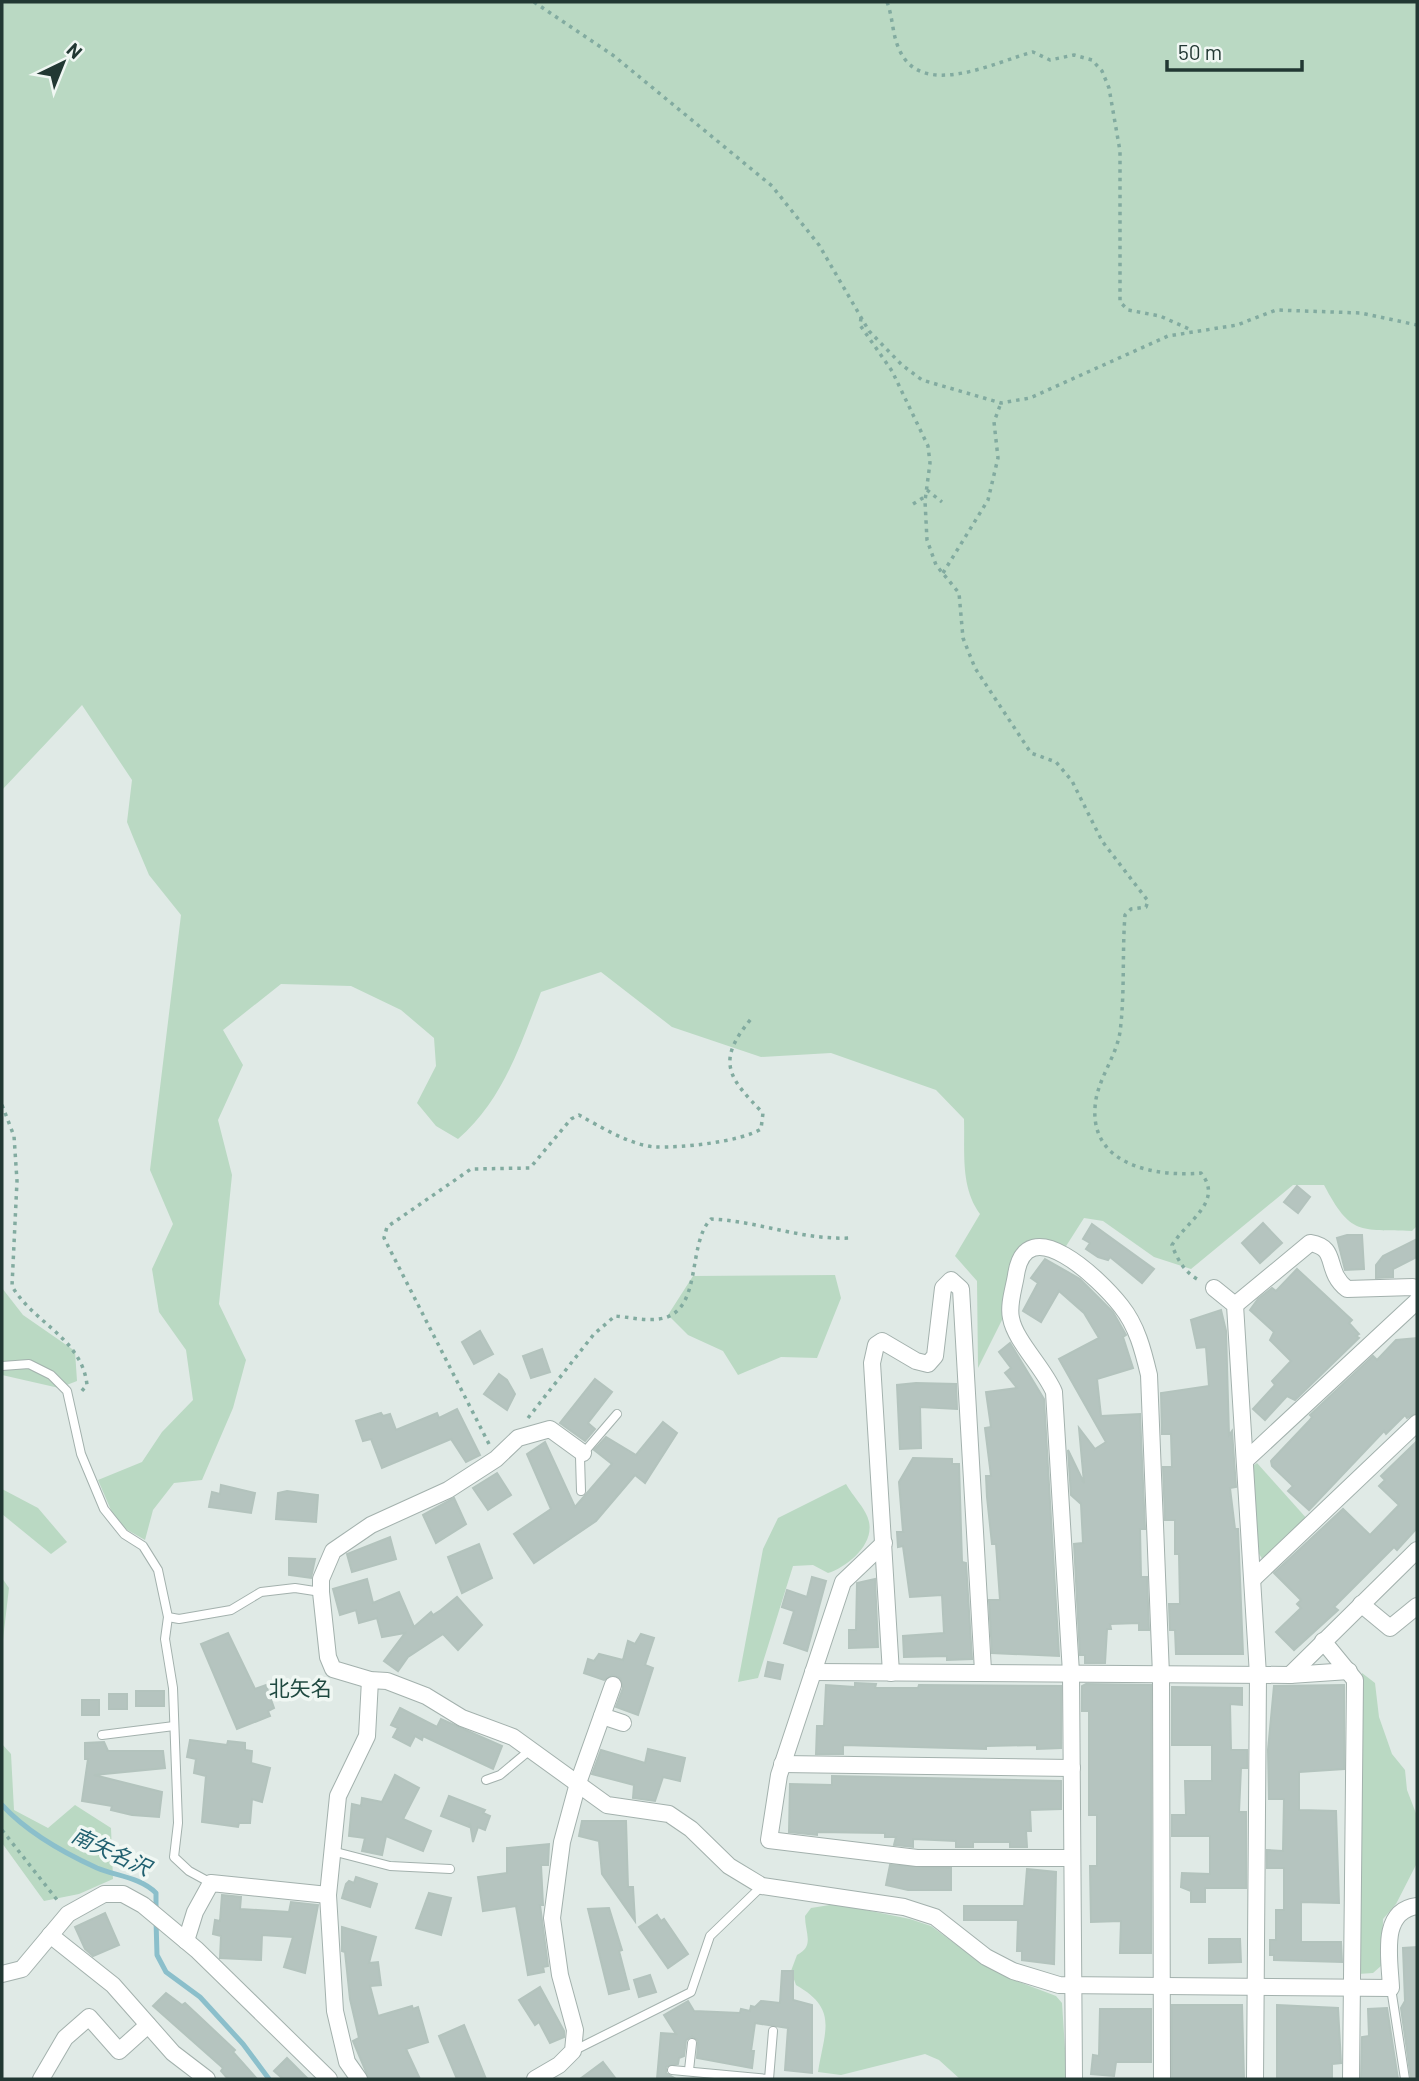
<svg xmlns="http://www.w3.org/2000/svg" width="1419" height="2081" font-family="Barlow,'Noto Sans JP',sans-serif">
<style>
.green{fill:#bad9c3}
.lines{fill:none;stroke-linecap:round;stroke-linejoin:round}
.stream{stroke:#8bbfcb;stroke-width:5}
.building{fill:#b5c4bf;stroke:#b3c3bd;stroke-width:2}
.lane-casing{stroke:#a3b1ad;stroke-width:10}
.street-casing{stroke:#a3b1ad;stroke-width:18}
.path{stroke:#82aba0;stroke-width:3.5;stroke-dasharray:3.5 5;stroke-linecap:butt}
.lane{stroke:#fff;stroke-width:8}
.street{stroke:#fff;stroke-width:16}
.labels{text-anchor:middle;stroke-width:7;stroke-linejoin:round;paint-order:stroke}
.neighbourhood-label{font-size:21px;fill:#1f4940;stroke:#f0f7f3}
.water-label{font-size:21px;font-style:italic;fill:#216070;stroke:#f0f7f3}
</style>
<rect width="100%" height="100%" fill="#e0eae6"/>
<g class="green">
<path d="M2,2h1415v1224l-5,5c-53,-2 -61,5 -88,-46h-31l-102,84 -37,-12 -51,-36 -19,-3 -23,36 -32,-5 -22,61 -29,58 -1,-87 -22,-25 25,-42c-20,-27 -15,-62 -16,-95l-28,-29 -105,-37 -70,4 -89,-30 -71,-55 -60,20c-21,54 -38,108 -83,147l-22,-13 -19,-23 19,-37 -2,-28 -33,-28 -50,-24 -70,-2 -58,46 20,35 -25,55 14,55 -13,129 27,56 -13,48 -31,72 -28,3 -21,27 -8,30 -28,-16 -19,-44 44,-18 20,-30 31,-32 -7,-50 -27,-38 -7,-43 21,-45 -23,-54 31,-255 -32,-40 -16,-38 -6,-15 5,-42 -50,-75 -80,85z"/>
<polygon points="835,1275 841,1298 817,1358 781,1357 738,1375 723,1351 688,1335 668,1315 693,1276"/>
<polygon points="2,1288 23,1315 75,1351 77,1381 59,1388 2,1375"/>
<polygon points="1257,1463 1308,1520 1264,1562 1258,1552 1253,1466"/>
<path d="M846,1484c6,11 21,26 23,38 5,23 -22,45 -41,51l-15,-8 -20,1 -35,112 -20,4 25,-133 15,-31z"/>
<polygon points="2,1489 38,1508 67,1542 51,1554 2,1514"/>
<polygon points="2,1578 9,1588 2,1648"/>
<polygon points="1362,1673 1375,1683 1379,1717 1392,1754 1405,1770 1407,1790 1417,1816 1417,1863 1396,1904 1383,1919 1382,1965 1373,1973 1358,1974"/>
<polygon points="2,1744 11,1754 14,1810 48,1828 75,1805 111,1828 113,1879 79,1894 44,1901 2,1843"/>
<path d="M836,1904l74,15 21,7 49,36 34,18 42,16 6,7 5,76h-107l-21,-19 -14,-6 -84,21 -23,-3c7,-43 20,-63 -22,-87l-5,-14 6,-16c18,-9 8,-22 8,-39l6,-8z"/>
</g>
<g class="lines">
<g class="stream">
<path d="M2,1805c24,26 62,48 95,63 19,8 43,9 59,25v17"/>
<polyline points="156,1920 157,1955 166,1972 200,1997 243,2044 269,2079"/>
</g>
</g>
<g class="building">
<polygon points="1297,1186 1310,1197 1298,1213 1284,1202"/>
<polygon points="1263,1223 1282,1243 1260,1263 1242,1243"/>
<polygon points="1092,1224 1154,1269 1142,1283 1110,1257 1108,1260 1098,1257 1086,1249 1090,1243 1083,1239"/>
<polygon points="1347,1235 1362,1235 1364,1269 1345,1270 1337,1238"/>
<polygon points="1417,1239 1417,1257 1393,1269 1393,1277 1376,1278 1376,1265 1383,1256"/>
<polygon points="1045,1259 1080,1279 1113,1312 1126,1335 1123,1337 1133,1368 1097,1379 1101,1416 1140,1414 1145,1529 1140,1529 1141,1577 1147,1577 1149,1630 1139,1630 1139,1623 1110,1624 1111,1629 1107,1629 1105,1663 1085,1663 1085,1655 1080,1655 1074,1544 1083,1543 1081,1504 1071,1495 1068,1450 1084,1483 1079,1428 1095,1449 1106,1442 1059,1359 1099,1338 1084,1313 1059,1291 1041,1322 1023,1311 1038,1283 1031,1278"/>
<polygon points="1297,1269 1352,1320 1349,1323 1359,1334 1356,1336 1359,1338 1295,1400 1287,1396 1265,1420 1253,1409 1275,1385 1272,1381 1291,1361 1270,1340 1274,1332 1250,1310 1258,1299 1272,1288 1276,1291"/>
<polygon points="1221,1310 1226,1331 1229,1435 1232,1431 1236,1487 1230,1488 1235,1529 1238,1529 1243,1654 1176,1654 1175,1630 1170,1630 1169,1604 1180,1604 1179,1554 1175,1554 1175,1520 1165,1520 1163,1467 1172,1467 1171,1434 1162,1434 1161,1393 1209,1386 1206,1347 1197,1348 1191,1320"/>
<polygon points="480,1331 493,1354 474,1364 462,1342"/>
<polygon points="1417,1338 1417,1413 1407,1418 1405,1415 1386,1434 1384,1431 1309,1510 1288,1491 1293,1486 1272,1466 1271,1461 1309,1421 1312,1417 1310,1415 1373,1356 1377,1360 1396,1340"/>
<polygon points="1010,1343 1044,1399 1059,1656 992,1653 989,1600 1000,1600 996,1544 992,1544 987,1497 986,1476 991,1476 985,1428 991,1427 986,1392 1017,1388 1005,1373 1011,1368 999,1352"/>
<polygon points="542,1349 550,1372 531,1378 523,1356"/>
<polygon points="499,1374 507,1380 515,1394 507,1410 484,1394"/>
<polygon points="595,1379 612,1392 588,1423 595,1429 585,1441 560,1423"/>
<polygon points="916,1383 956,1384 957,1409 920,1407 921,1448 900,1449 897,1385"/>
<polygon points="457,1409 480,1455 466,1462 451,1439 382,1468 371,1439 363,1441 356,1421 381,1413 383,1416 390,1414 396,1430 437,1413 439,1418"/>
<polygon points="663,1422 677,1433 645,1483 635,1475 596,1521 534,1563 514,1534 551,1509 527,1454 545,1442 575,1507 612,1464 594,1450 606,1437 636,1455"/>
<polygon points="1417,1441 1417,1528 1397,1550 1394,1547 1334,1607 1338,1610 1294,1650 1276,1632 1301,1608 1297,1604 1301,1600 1274,1573 1343,1509 1370,1535 1399,1505 1379,1486 1385,1480 1381,1476"/>
<polygon points="913,1458 952,1459 952,1464 959,1464 962,1562 966,1563 972,1659 947,1660 947,1656 904,1657 903,1636 944,1633 942,1595 910,1597 903,1546 898,1547 897,1532 903,1532 899,1482"/>
<polygon points="497,1473 511,1495 488,1510 473,1488"/>
<polygon points="221,1485 255,1493 251,1513 209,1507 212,1492 220,1494"/>
<polygon points="287,1491 318,1495 316,1522 276,1519 278,1493"/>
<polygon points="454,1498 466,1524 436,1543 423,1515"/>
<polygon points="390,1537 396,1559 352,1572 347,1554"/>
<polygon points="479,1544 492,1578 462,1593 448,1557"/>
<polygon points="289,1558 315,1559 311,1578 289,1575"/>
<polygon points="812,1577 826,1581 807,1651 784,1643 794,1611 782,1607 787,1590 807,1597"/>
<polygon points="367,1579 373,1603 399,1592 414,1627 431,1612 433,1615 441,1610 457,1597 482,1625 458,1650 443,1634 408,1657 398,1671 384,1661 405,1633 382,1637 377,1618 359,1623 356,1610 340,1615 333,1589"/>
<polygon points="875,1579 878,1647 849,1648 849,1630 856,1630 857,1583"/>
<polygon points="228,1633 255,1689 266,1685 274,1708 268,1711 270,1716 237,1729 201,1644"/>
<polygon points="641,1634 654,1638 645,1665 653,1668 638,1715 616,1707 623,1688 620,1678 612,1675 604,1680 584,1673 588,1659 594,1661 599,1654 623,1660 628,1641 635,1644"/>
<polygon points="768,1662 783,1665 780,1679 765,1676"/>
<polygon points="855,1683 876,1684 875,1688 918,1688 919,1685 1061,1686 1061,1748 1037,1749 1037,1745 986,1746 986,1749 843,1745 843,1754 816,1754 817,1726 824,1726 826,1685 855,1687"/>
<polygon points="1086,1684 1151,1685 1151,1953 1120,1953 1121,1921 1091,1922 1090,1866 1097,1866 1097,1815 1089,1815 1089,1711 1082,1711 1082,1686"/>
<polygon points="1344,1685 1344,1769 1299,1772 1299,1810 1336,1811 1339,1903 1301,1902 1301,1942 1341,1942 1342,1962 1274,1960 1274,1955 1270,1955 1270,1940 1276,1940 1276,1910 1284,1910 1284,1868 1267,1868 1267,1850 1283,1851 1284,1799 1269,1799 1268,1750 1274,1686"/>
<polygon points="1172,1687 1242,1688 1242,1705 1230,1704 1231,1750 1247,1750 1247,1768 1241,1768 1239,1812 1246,1812 1246,1888 1205,1888 1205,1902 1191,1902 1191,1891 1181,1887 1182,1873 1210,1874 1210,1836 1172,1836 1172,1815 1186,1815 1185,1781 1212,1781 1212,1745 1172,1745"/>
<rect x="136" y="1691" width="28" height="15"/>
<rect x="109" y="1694" width="18" height="15"/>
<rect x="82" y="1700" width="17" height="15"/>
<polygon points="400,1708 437,1727 441,1719 502,1746 493,1769 423,1736 422,1740 415,1736 410,1746 393,1737 398,1728 391,1725"/>
<polygon points="190,1740 227,1745 228,1741 245,1743 245,1750 252,1751 251,1763 270,1768 262,1802 252,1799 250,1823 239,1823 238,1827 202,1822 206,1776 194,1773 196,1759 187,1757"/>
<polygon points="104,1742 108,1751 163,1751 165,1768 94,1775 162,1792 159,1817 132,1815 111,1810 112,1806 82,1801 88,1759 85,1759 85,1743"/>
<polygon points="648,1749 685,1758 680,1781 663,1777 655,1801 633,1798 634,1785 592,1774 601,1750 645,1763"/>
<polygon points="395,1775 419,1788 403,1819 431,1831 423,1851 386,1836 382,1855 362,1851 365,1838 349,1836 352,1804 361,1806 362,1798 382,1802"/>
<polygon points="832,1776 1061,1781 1061,1809 1030,1810 1031,1831 1026,1831 1027,1847 1010,1847 1010,1842 973,1842 973,1847 956,1847 956,1841 913,1839 913,1847 894,1845 896,1837 885,1837 885,1833 817,1832 817,1835 789,1832 790,1784 832,1785"/>
<polygon points="449,1796 485,1810 483,1813 490,1816 485,1830 478,1827 473,1842 470,1823 469,1827 441,1816"/>
<polygon points="582,1821 626,1821 628,1887 633,1887 635,1921 602,1874 599,1841 579,1836"/>
<polygon points="549,1844 548,1865 541,1865 543,1905 540,1905 548,1966 543,1967 544,1972 528,1975 516,1906 483,1911 478,1877 507,1873 507,1848"/>
<polygon points="890,1865 951,1868 951,1890 908,1890 886,1885"/>
<polygon points="1027,1869 1056,1872 1054,1964 1022,1960 1022,1951 1017,1951 1018,1920 964,1920 964,1906 1024,1906"/>
<polygon points="356,1877 377,1884 370,1907 342,1898 346,1884 349,1881 354,1883"/>
<polygon points="429,1893 451,1898 441,1935 416,1928"/>
<polygon points="222,1895 241,1897 240,1909 289,1912 291,1902 318,1905 305,1973 284,1967 293,1937 262,1935 261,1960 220,1958 221,1936 213,1934 215,1920 220,1921"/>
<polygon points="609,1908 622,1950 619,1951 629,1989 609,1994 588,1909"/>
<polygon points="105,1913 119,1945 93,1956 85,1949 75,1927"/>
<polygon points="657,1915 661,1921 664,1919 688,1954 668,1968 639,1927"/>
<polygon points="342,1927 376,1937 369,1963 378,1962 381,1985 370,1986 378,2016 412,2006 413,2009 418,2007 428,2042 406,2049 420,2079 369,2079 353,2041 359,2038 350,1999 345,1952 342,1951"/>
<polygon points="1209,1939 1240,1939 1241,1962 1209,1963"/>
<polygon points="1417,1947 1417,2079 1411,2079 1401,2008 1405,2001 1403,1948"/>
<polygon points="782,1971 793,1971 793,2000 812,2005 812,2073 785,2070 788,2028 755,2023 751,2051 754,2051 752,2068 697,2058 698,2041 692,2036 686,2040 684,2056 679,2058 678,2064 666,2067 666,2073 676,2079 657,2079 661,2033 676,2034 664,2015 688,2001 694,2011 740,2013 741,2009 750,2011 751,2006 755,2007 761,2001 780,2003"/>
<polygon points="650,1975 656,1992 639,1997 634,1980"/>
<polygon points="540,1987 564,2031 564,2037 550,2043 539,2022 535,2025 519,2000"/>
<polygon points="166,1993 182,2005 185,2003 201,2018 235,2050 233,2052 257,2079 228,2079 221,2071 223,2068 153,2006"/>
<polygon points="1172,2005 1242,2005 1244,2079 1172,2079"/>
<polygon points="1277,2005 1338,2008 1341,2063 1332,2064 1332,2079 1277,2079"/>
<polygon points="1387,2008 1398,2079 1361,2079 1362,2037 1369,2036 1368,2009"/>
<polygon points="1100,2009 1151,2009 1151,2062 1116,2062 1114,2076 1091,2074 1093,2055 1099,2056"/>
<polygon points="464,2025 486,2079 457,2079 439,2036"/>
<polygon points="287,2058 308,2079 283,2079 274,2071"/>
<polygon points="603,2062 616,2079 580,2079"/>
</g>
<g class="lines">
<defs>
<g id="lane">
<polyline points="2,1366 29,1364 51,1375 67,1391 81,1454 104,1509 124,1534 143,1546 158,1570 168,1617 165,1639 173,1688 178,1823 174,1857 189,1871 211,1883"/>
<polyline points="581,1491 580,1457 617,1414"/>
<polyline points="168,1617 179,1619 231,1610 261,1592 295,1588 321,1592"/>
<polyline points="102,1735 174,1726"/>
<polyline points="486,1780 500,1775 530,1750"/>
<polyline points="332,1851 390,1866 450,1869"/>
<polyline points="1391,1988 1405,2079"/>
<polyline points="573,2051 691,1992 710,1936 762,1886"/>
<polyline points="672,2070 768,2079"/>
<polyline points="689,2070 692,2043"/>
<polyline points="769,2079 773,2031"/>
</g>
<g id="street">
<polyline points="1214,1288 1235,1305 1258,1675 1255,2079"/>
<path d="M1235,1305l75,-62c30,5 13,27 37,46l66,-2 4,3"/>
<path d="M583,1453l-33,-24 -32,9 -22,21 -48,31 -77,35 -38,26 -12,28v13l7,65 5,12 37,11 17,1 39,15 36,22 51,19 94,68 62,9 22,15 38,37 33,20 142,21 31,10 51,40 27,14 46,14 332,3c-1,-28 -12,-77 26,-82"/>
<polyline points="1247,1459 1417,1301"/>
<polyline points="884,1543 843,1582 779,1775 769,1840 917,1858 1072,1858"/>
<polyline points="1253,1579 1417,1423"/>
<polyline points="1361,1604 1390,1628 1417,1606"/>
<polyline points="1323,1641 1355,1680 1351,2079"/>
<polyline points="813,1672 1290,1675 1417,1550"/>
<polyline points="891,1673 872,1363 876,1345 882,1341 916,1361 928,1364 935,1356 943,1288 951,1280 961,1289 983,1671"/>
<polyline points="1290,1675 1349,1671"/>
<polyline points="602,1716 623,1723"/>
<polyline points="782,1764 1072,1768"/>
<polyline points="50,1935 113,1985 173,2053 207,2079"/>
<polyline points="186,1941 195,1912 211,1883 328,1895"/>
<polyline points="2,1974 22,1969 68,1914 104,1894 123,1894 143,1905 197,1950 329,2079"/>
<polyline points="41,2079 65,2038 89,2017 119,2051 148,2025"/>
<polyline points="359,2079 347,2062 335,2011 328,1895 338,1796 367,1736 370,1680"/>
<polyline points="535,2079 559,2065 573,2051 575,2030 560,1975 552,1918 562,1842 578,1783 613,1685"/>
<path d="M1074,2079l-3,-406 -17,-281c-10,-24 -39,-51 -43,-74 -3,-13 3,-30 5,-43 10,-67 84,4 105,31 16,20 22,44 28,69l12,300 1,404"/>
</g>
</defs>
<use href="#lane" class="lane-casing"/>
<use href="#street" class="street-casing"/>
<g class="path">
<polyline points="534,2 614,56 772,186 819,245 869,331 902,365 922,380 1001,403 1030,398 1168,336 1237,325 1276,310 1361,313 1417,325"/>
<path d="M887,2c6,15 5,32 12,47 22,52 98,12 134,3l17,8 24,-5 18,5 10,11 7,17 11,63v151l8,8 32,6 29,13"/>
<path d="M861,318l-1,7 32,46 36,75 2,17 -5,38 2,39 9,25 23,28 4,45 12,30 56,85 25,9 16,19 30,60 46,60 -2,6 -15,2 -6,6c-3,39 0,78 -5,117 -4,26 -24,49 -25,76 -4,58 62,69 106,65 23,28 -13,47 -29,72 5,14 13,28 27,35"/>
<polyline points="927,490 942,502"/>
<polyline points="913,504 926,496"/>
<polyline points="943,573 988,500 998,458 994,422 1001,403"/>
<path d="M2,1105l12,31 3,45 -5,105c21,37 70,52 75,99l-7,8"/>
<path d="M528,1418l66,-84 21,-18c13,1 30,5 44,3 45,-6 27,-75 52,-100 47,2 90,21 138,19"/>
<path d="M489,1444l-105,-206 3,-11 84,-58 59,-1 41,-49 8,-4c22,12 51,30 76,32 26,1 85,-5 106,-18l2,-16c-34,-35 -48,-51 -12,-94"/>
<polyline points="2,1830 58,1901"/>
</g>
<use href="#lane" class="lane"/>
<use href="#street" class="street"/>
</g>
<g class="labels">
<g class="neighbourhood-label">
<text x="300" y="1696">北矢名</text>
</g>
<g class="water-label">
<text transform="translate(111 1852) rotate(25)" y="7">南矢名沢</text>
</g>
</g>
<rect width="1419" height="2081" fill="none" stroke="#223833" stroke-width="7"/>
<g transform="translate(63 63) rotate(43)" stroke="#f0f7f3" stroke-width="5" paint-order="stroke">
<path d="M0-5L12 26L0 18L-12 26Z" fill="#223833"/>
<text y="-10" font-size="19" font-weight="bold" text-anchor="middle" fill="#223833">N</text>
</g>
<path d="M1167 60v10h135v-10" fill="none" stroke="#223833" stroke-width="3.5"/>
<text x="1178" y="60" font-size="21" fill="#223833" stroke="#f0f7f3" stroke-width="5" paint-order="stroke">50 m</text>
</svg>
